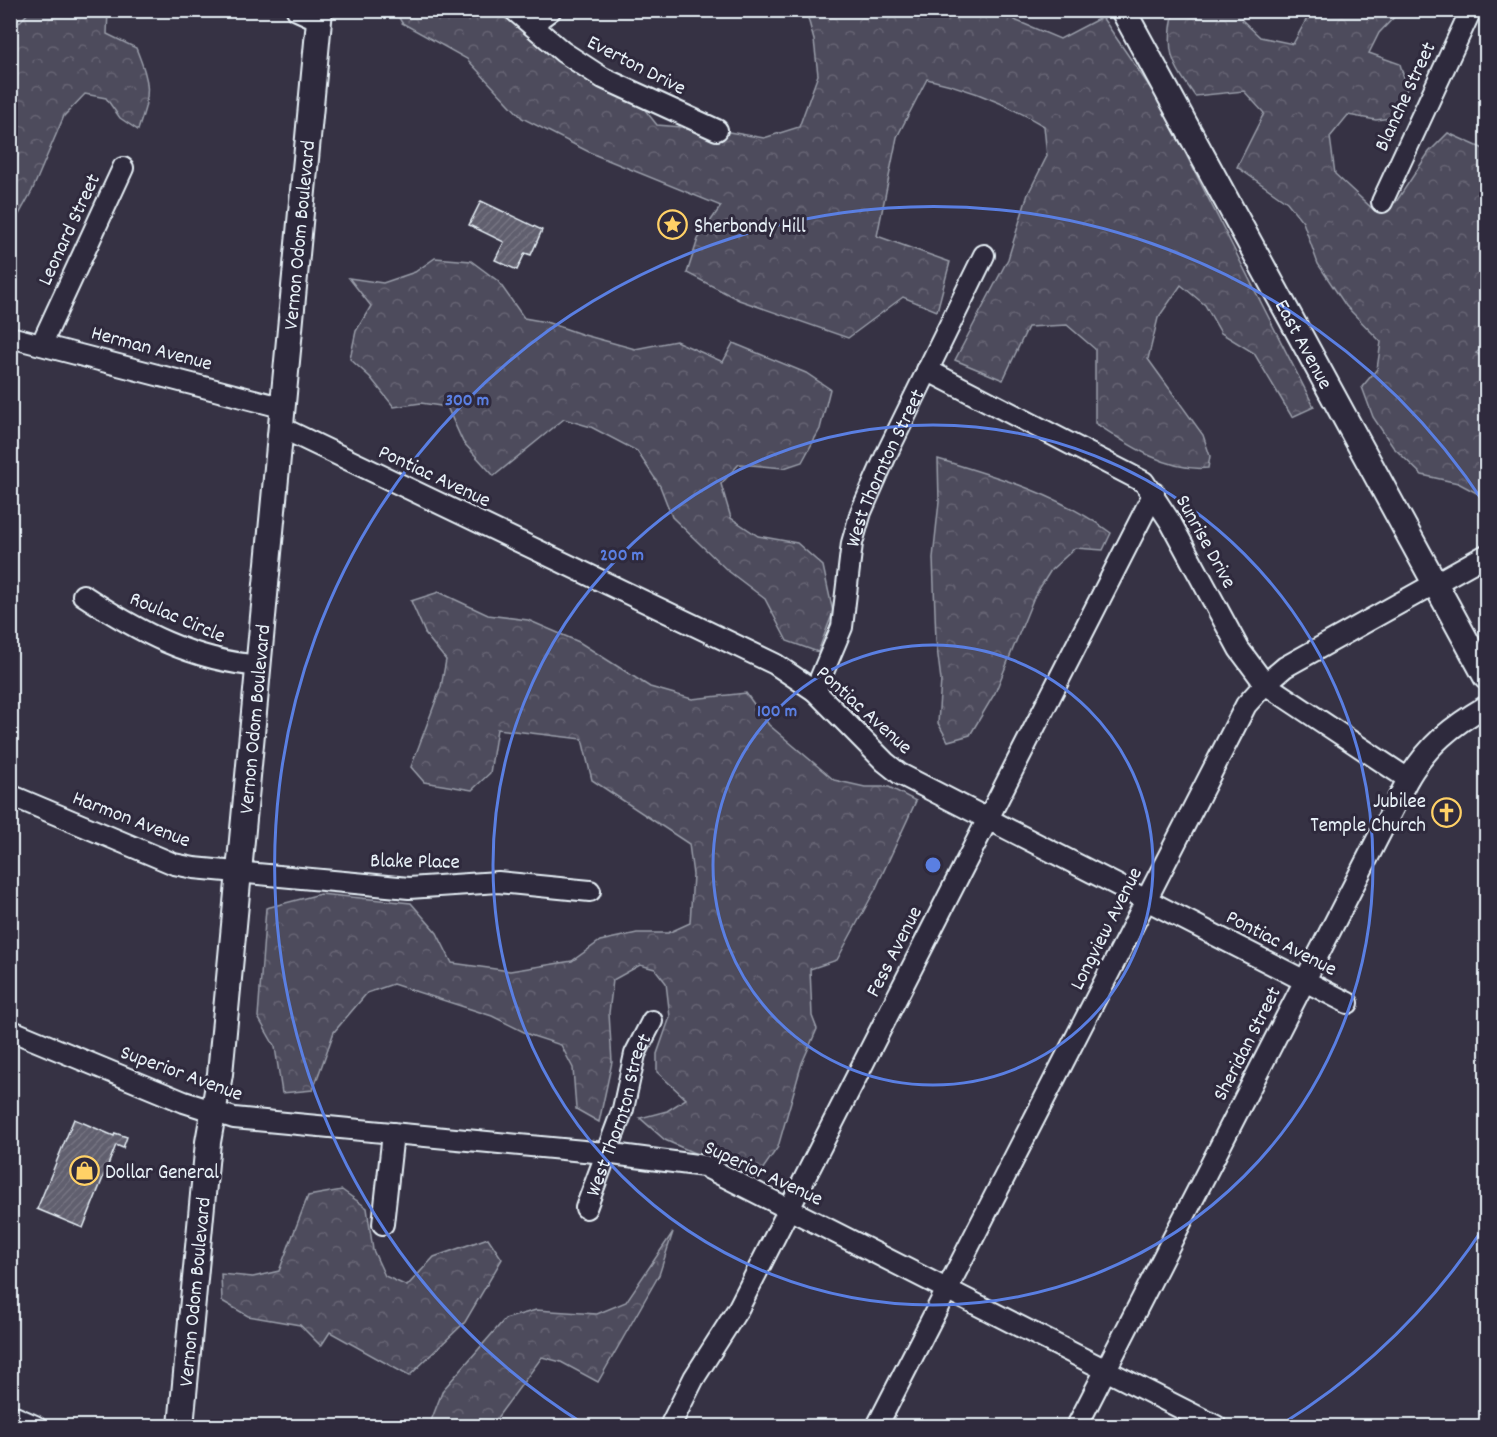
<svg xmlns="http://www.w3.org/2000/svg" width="1497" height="1437" font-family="Dekko,sans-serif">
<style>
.forest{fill:url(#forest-crowns);stroke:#9a9eaa;stroke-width:1.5}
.building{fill:url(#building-hatch);stroke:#e8f1f8;stroke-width:1.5}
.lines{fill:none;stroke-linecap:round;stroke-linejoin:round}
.minor-casing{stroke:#e8f1f8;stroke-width:24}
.major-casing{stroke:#e8f1f8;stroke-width:28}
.minor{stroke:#2f2a3d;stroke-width:20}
.major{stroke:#2f2a3d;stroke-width:24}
.ring{fill:none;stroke:#5a7fe2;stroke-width:3}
.labels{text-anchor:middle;stroke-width:6;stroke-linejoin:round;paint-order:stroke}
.street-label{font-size:21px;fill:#e8f1f8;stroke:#2f2a3d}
.poi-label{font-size:21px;fill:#e8f1f8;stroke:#2f2a3d;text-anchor:start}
.centre{fill:#5a7fe2;stroke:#2f2a3d;stroke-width:3}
.ring-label{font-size:18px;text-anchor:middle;font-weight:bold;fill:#5a7fe2;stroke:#2f2a3d;stroke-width:6;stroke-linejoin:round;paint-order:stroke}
</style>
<defs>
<pattern id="forest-crowns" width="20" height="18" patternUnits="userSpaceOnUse" patternTransform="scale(1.5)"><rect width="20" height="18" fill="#4d4b5c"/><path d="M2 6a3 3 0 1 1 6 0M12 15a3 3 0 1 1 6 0" fill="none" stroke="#676574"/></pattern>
<pattern id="building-hatch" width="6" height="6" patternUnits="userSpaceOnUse" patternTransform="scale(1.5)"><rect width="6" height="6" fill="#605e6e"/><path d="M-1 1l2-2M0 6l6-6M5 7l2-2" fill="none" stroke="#777683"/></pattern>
</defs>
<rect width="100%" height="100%" fill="#363244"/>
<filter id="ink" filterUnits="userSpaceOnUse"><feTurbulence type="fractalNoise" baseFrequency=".0167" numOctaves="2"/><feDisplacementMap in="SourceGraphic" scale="12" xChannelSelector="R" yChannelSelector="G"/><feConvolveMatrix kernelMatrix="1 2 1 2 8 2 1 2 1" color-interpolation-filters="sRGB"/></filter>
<g filter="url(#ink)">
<g class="forest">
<path d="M31,10l77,1 -1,23 29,14c15,38 15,44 2,82l-18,-12 -14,-20 -21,-4 -21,22 -32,75 -21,38v-76l5,-12 -5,-10v-100z"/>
<path d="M395,11h105l130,80 27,34 60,5 47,8 35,-11 19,-52 -4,-35 -8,-29h194l17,10 43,18 42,-22 56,82 156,308 -22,10 -38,-64 -33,-20 -16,-28 -24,-20 -23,33 -10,41 55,76 7,21 -2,12c-41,4 -81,-24 -113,-45v-74l-28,-24 -39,2 -25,53 -48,-20 53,-101 20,-65 19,-38 -3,-30c-37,-22 -75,-38 -117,-47l-30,58 -20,99 73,26 -13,49 -34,-14 -55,41 -109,-38 -52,-27 11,-34 23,-33 -128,-52 -71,-36 -55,-59 -65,-36z"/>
<path d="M1174,11h70l-2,9 18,17 33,7 18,-33h89l-21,22 -10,20 31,11 7,24 -9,29 -22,3 -28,-5 -18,22 5,37 40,37 21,-9 33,-50 19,-19 38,17v195l-10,8 10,5v140l-28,-15 -36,-8 -29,-28 -20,-30 -11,-30 15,-18 4,-27 -35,-36 -28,-42 -15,-42 -16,-20 -50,-35 27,-54 -20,-22 -49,5c-24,-34 -30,-44 -21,-85z"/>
<polygon points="435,258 471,261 498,281 524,318 546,322 584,335 635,349 676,341 723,362 733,343 806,373 830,389 820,429 802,462 784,468 739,464 721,484 731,518 758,536 797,543 823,566 833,612 818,652 787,641 765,599 727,570 672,517 660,486 637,451 591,427 564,419 494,476 463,442 447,407 421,403 394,407 370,377 350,359 356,331 371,306 349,278 383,283 415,272"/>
<path d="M938,459c61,18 122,36 173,74l-8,17 -28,-2 -24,22 -17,27 -39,96 -25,42 -22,6 -10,-18 3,-43 -5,-40 -3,-82 6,-56z"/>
<polygon points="439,592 488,615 528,620 579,642 650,687 692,699 746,693 769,725 834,780 865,787 889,787 916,801 875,890 837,960 810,969 812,1016 817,1029 802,1063 778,1147 755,1180 665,1140 640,1118 667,1111 686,1099 657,1072 657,1054 670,1017 666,983 655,969 640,965 613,980 609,1013 612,1062 599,1122 576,1109 573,1068 561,1045 530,1035 492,1016 393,984 367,993 334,1032 313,1090 282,1093 275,1047 258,1017 266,908 320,894 411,903 437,933 452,963 510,971 572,961 600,941 637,933 668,933 690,923 693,875 689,844 592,780 582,739 497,729 490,773 472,790 424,782 411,767 441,687 446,660 426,635 411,601"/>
<polygon points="342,1190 367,1208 373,1250 385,1276 407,1286 434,1257 488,1238 502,1259 465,1322 409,1376 330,1332 321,1346 300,1325 248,1316 222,1301 221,1274 253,1277 279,1271 308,1196"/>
<polygon points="673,1232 659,1275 598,1382 561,1362 542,1357 491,1426 429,1426 443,1390 505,1319 536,1310 597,1314 626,1302"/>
</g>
<g class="building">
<polygon points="481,201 542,230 531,255 525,253 517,270 495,260 504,242 469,225"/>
<polygon points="74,1119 114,1136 115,1133 127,1137 123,1148 116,1145 83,1228 37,1209"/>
</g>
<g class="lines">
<defs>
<g id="minor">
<polyline points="297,10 319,20"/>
<polyline points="514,10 563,52 603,78 717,130"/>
<polyline points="532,24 551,10"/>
<polyline points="1382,202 1471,10"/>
<polyline points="10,337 281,407"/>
<polyline points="42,343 123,168"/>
<polyline points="927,370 1144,482 1171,523 1239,649 1265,684 1408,779"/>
<polyline points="282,428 775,664 815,691 885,762 900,774 1348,1003"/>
<path d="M83,595c56,37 108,65 177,71"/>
<path id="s1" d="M815,691l27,-64 10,-84 9,-31 26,-59 97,-198"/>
<polyline points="10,795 174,864 194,868 409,888 498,882 590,891"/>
<polyline points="10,1030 184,1102 234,1118 605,1153 704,1166 1216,1426"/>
<path id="s2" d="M586,1208l37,-99 12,-55 17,-33"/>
<polyline points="383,1224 393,1133"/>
<polyline points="10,1415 35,1426"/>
<polyline points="670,1426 694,1378 738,1309 1154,493"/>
<polyline points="877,1426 1246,705 1265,684 1285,667 1486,555"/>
<path d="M1077,1426l331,-647c21,-35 44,-53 78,-73"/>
</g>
<g id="major">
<path id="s3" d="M1123,10l363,667"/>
<path id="s4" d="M181,1426l27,-284 12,-68c35,-354 65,-709 100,-1064"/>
</g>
</defs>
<use href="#minor" class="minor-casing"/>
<use href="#major" class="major-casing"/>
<use href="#minor" class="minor"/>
<use href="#major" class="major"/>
</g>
</g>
<g class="ring">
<circle cx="933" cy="865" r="220"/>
<circle cx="933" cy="865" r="440"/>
<path d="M1486 1224A659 659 0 0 1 1282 1424M584 1424A659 659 0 1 1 1486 506"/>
</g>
<defs>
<symbol id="sight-ring" viewBox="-11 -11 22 22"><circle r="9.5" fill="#2f2a3d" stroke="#ffd166" stroke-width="1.5"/><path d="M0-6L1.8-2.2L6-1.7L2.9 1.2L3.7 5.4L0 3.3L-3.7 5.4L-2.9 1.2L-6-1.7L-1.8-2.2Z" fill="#ffd166"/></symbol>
<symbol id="church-ring" viewBox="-11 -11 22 22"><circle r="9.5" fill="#2f2a3d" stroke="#ffd166" stroke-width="1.5"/><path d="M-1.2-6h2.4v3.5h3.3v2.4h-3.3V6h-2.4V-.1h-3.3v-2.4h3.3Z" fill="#ffd166"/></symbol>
<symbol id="shop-ring" viewBox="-11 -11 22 22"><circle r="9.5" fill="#2f2a3d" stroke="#ffd166" stroke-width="1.5"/><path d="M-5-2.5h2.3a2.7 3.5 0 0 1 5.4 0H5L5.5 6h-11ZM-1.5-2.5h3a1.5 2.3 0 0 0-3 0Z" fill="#ffd166"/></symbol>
</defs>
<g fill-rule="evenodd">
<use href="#sight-ring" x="656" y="208" width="33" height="33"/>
<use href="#church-ring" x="1430" y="796" width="33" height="33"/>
<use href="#shop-ring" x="68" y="1154" width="33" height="33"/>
</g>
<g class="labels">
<g class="street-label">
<text transform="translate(637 64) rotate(27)" y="7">Everton Drive</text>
<text transform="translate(1404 96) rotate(-65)" y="7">Blanche Street</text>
<text transform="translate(68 229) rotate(-65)" y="7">Leonard Street</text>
<text dy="7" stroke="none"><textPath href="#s4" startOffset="1197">Vernon Odom Boulevard</textPath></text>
<text dy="7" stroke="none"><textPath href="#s3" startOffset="380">East Avenue</textPath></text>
<text transform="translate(152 347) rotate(15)" y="7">Herman Avenue</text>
<text dy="7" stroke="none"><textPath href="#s1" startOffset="236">West Thornton Street</textPath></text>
<text transform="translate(435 475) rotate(25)" y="7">Pontiac Avenue</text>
<text transform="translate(1207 541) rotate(61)" y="7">Sunrise Drive</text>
<text transform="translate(178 616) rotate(23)" y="7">Roulac Circle</text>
<text transform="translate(865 709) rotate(42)" y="7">Pontiac Avenue</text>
<text dy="7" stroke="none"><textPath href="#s4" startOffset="711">Vernon Odom Boulevard</textPath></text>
<text transform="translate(132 818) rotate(21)" y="7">Harmon Avenue</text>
<text transform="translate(415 860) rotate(1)" y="7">Blake Place</text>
<text transform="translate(1105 928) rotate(-63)" y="7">Longview Avenue</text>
<text transform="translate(1282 942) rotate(27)" y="7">Pontiac Avenue</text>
<text transform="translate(893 951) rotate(-63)" y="7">Fess Avenue</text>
<text transform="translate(1246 1043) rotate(-63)" y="7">Sheridan Street</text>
<text transform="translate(182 1072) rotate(20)" y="7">Superior Avenue</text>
<text dy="7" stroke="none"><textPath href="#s2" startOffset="99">West Thornton Street</textPath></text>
<text transform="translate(764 1172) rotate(25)" y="7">Superior Avenue</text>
<text dy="7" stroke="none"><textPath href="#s4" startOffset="135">Vernon Odom Boulevard</textPath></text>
</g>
<g class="poi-label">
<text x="694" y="232">Sherbondy Hill</text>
<text x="1426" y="807" text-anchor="end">Jubilee<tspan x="1426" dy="24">Temple Church</tspan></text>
<text x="105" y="1178">Dollar General</text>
</g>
</g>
<circle cx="933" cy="865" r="9" class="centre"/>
<g class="ring-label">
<text x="467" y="405">300 m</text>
<text x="622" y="560">200 m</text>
<text x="777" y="716">100 m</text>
</g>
<rect width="1497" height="1437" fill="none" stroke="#2f2a3d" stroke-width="36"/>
<rect x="18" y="18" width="1461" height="1401" fill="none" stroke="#e8f1f8" stroke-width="2" filter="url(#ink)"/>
</svg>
